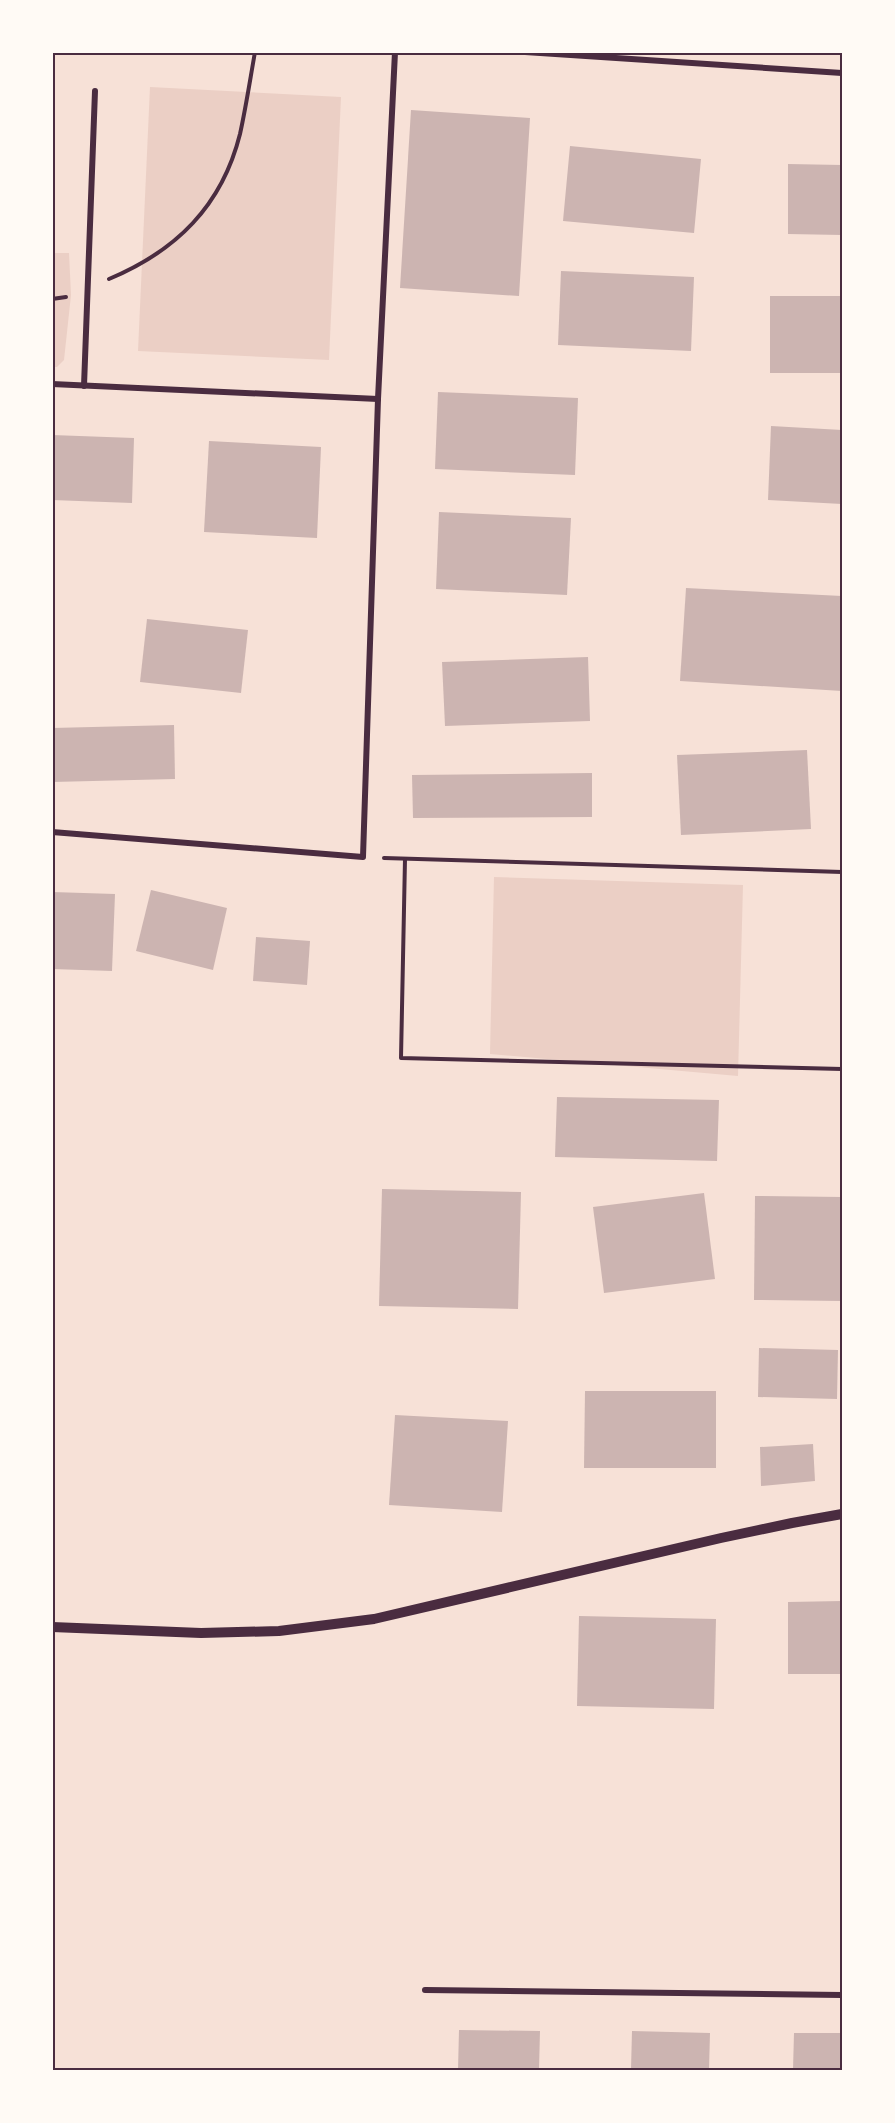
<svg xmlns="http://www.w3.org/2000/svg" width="895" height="2123" font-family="Manrope,sans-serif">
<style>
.green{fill:#ebcfc5}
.building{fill:#ccb4b1}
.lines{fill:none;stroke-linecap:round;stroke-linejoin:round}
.path{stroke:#4a2c40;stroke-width:4}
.minor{stroke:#4a2c40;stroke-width:6}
.tertiary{stroke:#4a2c40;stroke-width:10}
.neatline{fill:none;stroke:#4a2c40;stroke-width:2}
</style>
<rect width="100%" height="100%" fill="#f7e1d7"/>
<g class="green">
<polygon points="150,87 341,97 329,360 138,351"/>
<polygon points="52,253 69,253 71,295 64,360 57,367 53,367"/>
<polygon points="494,877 743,885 738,1076 490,1054"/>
</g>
<g class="building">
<polygon points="411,110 530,118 519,296 400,288"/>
<polygon points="570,146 701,159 694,233 563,221"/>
<polygon points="788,164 842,165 842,235 788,234"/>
<polygon points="561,271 694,277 691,351 558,345"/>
<rect x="770" y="296" width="72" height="77"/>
<polygon points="438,392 578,398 575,475 435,469"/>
<polygon points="771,426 842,430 842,504 768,500"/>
<polygon points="52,435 134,438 132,503 52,500"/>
<polygon points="209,441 321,447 317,538 204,532"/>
<polygon points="439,512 571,518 567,595 436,589"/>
<polygon points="686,588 842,596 842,691 680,681"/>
<polygon points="147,619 248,630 241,693 140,682"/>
<polygon points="588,657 590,721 445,726 442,662"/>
<polygon points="174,725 175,779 52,782 52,728"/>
<polygon points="807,750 811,829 681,835 677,755"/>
<polygon points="592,773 592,817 413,818 412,775"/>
<polygon points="151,890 227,908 213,970 136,951"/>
<polygon points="52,892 115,894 112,971 52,969"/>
<polygon points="256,937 310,941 307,985 253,981"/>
<polygon points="557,1097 719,1100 717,1161 555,1157"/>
<polygon points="382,1189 521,1192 518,1309 379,1306"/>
<polygon points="704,1193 715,1279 604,1293 593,1207"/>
<polygon points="755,1196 842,1197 842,1301 754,1300"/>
<polygon points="759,1348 838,1350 837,1399 758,1397"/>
<polygon points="585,1391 716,1391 716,1468 584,1468"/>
<polygon points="395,1415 508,1421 502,1512 389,1505"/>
<polygon points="813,1444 815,1481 761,1486 760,1447"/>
<polygon points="842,1601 842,1674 788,1674 788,1602"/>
<polygon points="579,1616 716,1619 714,1709 577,1706"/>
<polygon points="459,2030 540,2031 539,2070 458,2070"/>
<polygon points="632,2031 710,2033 709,2070 631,2070"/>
<polygon points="794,2033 842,2033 842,2070 793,2070"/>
</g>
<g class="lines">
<g class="path">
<path d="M109,279c67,-28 113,-73 131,-145 6,-27 10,-54 15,-82"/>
<polyline points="52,299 66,297"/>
<polyline points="384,858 842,872"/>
<polyline points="405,859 401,1058 842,1069"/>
</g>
<g class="minor">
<polyline points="525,52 842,73"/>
<polyline points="52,384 378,399"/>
<polyline points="84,386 95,91"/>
<polyline points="52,832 363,857 378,399 395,52"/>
<polyline points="425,1990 842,1995"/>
</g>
<polyline class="tertiary" points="52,1627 201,1633 279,1631 374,1619 721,1538 792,1523 842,1514"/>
</g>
<rect width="895" height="2123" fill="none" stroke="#fffaf5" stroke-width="108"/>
<rect x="54" y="54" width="787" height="2015" class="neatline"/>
</svg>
